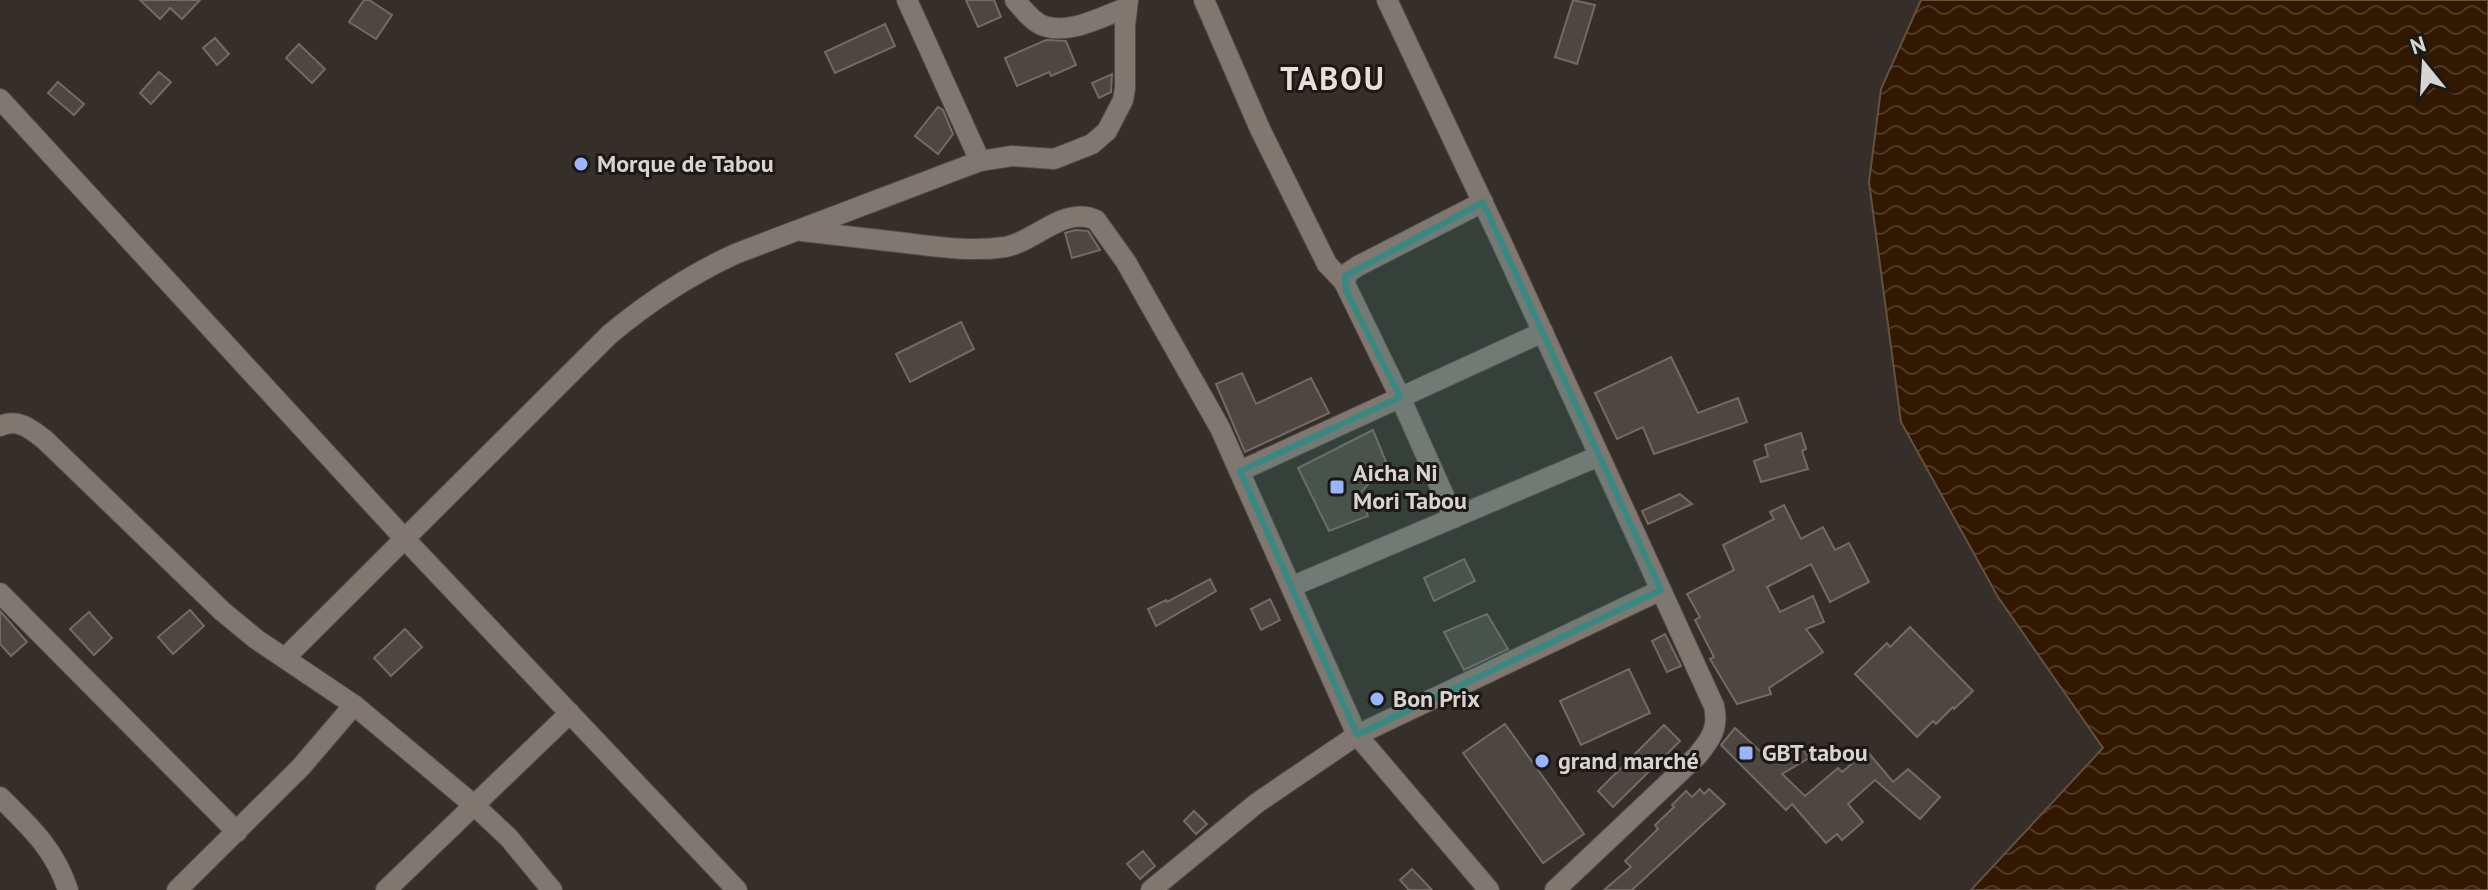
<svg xmlns="http://www.w3.org/2000/svg" width="2488" height="890" font-family="'PT Sans',sans-serif">
<style>
.water{fill:url(#water-waves);stroke:#64503f;stroke-width:2}
.building{fill:#4e4640;stroke:#726a63;stroke-width:2}
.lines{fill:none;stroke-linecap:round;stroke-linejoin:round}
.minor-casing{stroke:#524c47;stroke-width:22}
.tertiary-casing{stroke:#524c47;stroke-width:22}
.minor{stroke:#807771;stroke-width:20}
.tertiary{stroke:#807771;stroke-width:20}
.marked{fill:#378982;fill-opacity:0.2;stroke:#378982;stroke-width:6;stroke-linejoin:round}
.poi-dot{fill:#9bb5fd;stroke:#1b1815;stroke-width:3}
.labels{text-anchor:middle;stroke-width:6;stroke-linejoin:round;paint-order:stroke}
.poi-label{font-size:24px;font-weight:bold;fill:#d9d4d1;stroke:#1b1815;text-anchor:start}
.district-label{font-size:32px;font-weight:bold;letter-spacing:2px;fill:#eadfd8;stroke:#1b1815}
</style>
<defs>
<pattern id="water-waves" width="16" height="10" patternUnits="userSpaceOnUse" patternTransform="scale(2)"><rect width="16" height="10" fill="#321701"/><path d="M0 5q4-4 8 0t8 0" fill="none" stroke="#4f3825"/></pattern>
</defs>
<rect width="100%" height="100%" fill="#362f29"/>
<polygon class="water" points="1921,0 2488,0 2488,890 1971,890 2103,748 1998,597 1901,422 1869,182 1881,89"/>
<g class="building">
<polygon points="140,0 200,0 182,19 170,8 160,19"/>
<polygon points="364,0 369,0 392,15 376,39 349,22"/>
<polygon points="966,0 994,0 1001,17 978,27"/>
<polygon points="1573,0 1595,5 1577,64 1555,57"/>
<polygon points="885,24 895,46 835,73 825,52"/>
<polygon points="215,38 229,54 217,65 203,48"/>
<polygon points="1046,40 1066,41 1076,65 1051,76 1049,72 1017,86 1005,58"/>
<polygon points="299,44 325,69 312,83 286,58"/>
<polygon points="159,72 171,82 151,104 140,93"/>
<polygon points="1112,74 1111,92 1099,98 1092,83"/>
<polygon points="58,82 84,104 74,115 48,93"/>
<polygon points="938,107 943,110 953,134 938,154 915,136"/>
<polygon points="1075,230 1088,231 1100,250 1072,258 1065,233"/>
<polygon points="961,322 974,349 910,382 896,354"/>
<polygon points="1671,357 1698,413 1738,398 1747,422 1654,454 1643,427 1617,439 1595,393"/>
<polygon points="1242,373 1256,404 1311,378 1329,413 1245,452 1216,384"/>
<polygon points="1373,430 1386,462 1360,494 1368,516 1329,531 1298,468"/>
<polygon points="1801,433 1806,449 1802,451 1808,469 1761,482 1754,461 1768,456 1765,445"/>
<polygon points="1680,494 1692,504 1648,524 1642,511"/>
<polygon points="1784,505 1801,539 1823,527 1835,550 1849,543 1869,582 1830,602 1811,564 1767,587 1780,612 1813,596 1824,622 1806,629 1823,652 1769,688 1771,694 1737,704 1710,659 1714,657 1695,620 1700,617 1687,594 1734,570 1723,545 1774,519 1770,512"/>
<polygon points="1464,559 1475,581 1434,601 1424,578"/>
<polygon points="1210,579 1216,591 1156,626 1148,609 1166,600 1167,602"/>
<polygon points="1270,599 1280,620 1261,630 1251,609"/>
<polygon points="190,610 204,626 173,654 158,637"/>
<polygon points="0,611 27,642 11,656 0,644"/>
<polygon points="89,612 112,638 94,655 70,629"/>
<polygon points="1487,614 1508,649 1464,670 1444,632"/>
<polygon points="1910,627 1973,691 1954,709 1953,707 1936,724 1933,721 1917,737 1855,674 1887,643 1890,647"/>
<polygon points="405,629 422,647 391,676 374,658"/>
<polygon points="1665,634 1681,666 1667,672 1652,641"/>
<polygon points="1629,669 1650,713 1581,745 1560,701"/>
<polygon points="1505,724 1584,834 1543,863 1463,753"/>
<polygon points="1664,725 1680,741 1613,807 1598,791"/>
<polygon points="1735,728 1773,763 1801,746 1809,758 1782,774 1805,796 1838,768 1842,772 1867,751 1893,782 1908,769 1940,797 1920,819 1875,780 1848,804 1863,822 1842,840 1837,834 1826,843 1792,804 1786,810 1721,745"/>
<polygon points="1700,789 1704,794 1709,789 1725,804 1632,890 1604,890 1631,867 1625,861 1658,829 1655,825 1674,807 1672,805 1686,791 1692,797"/>
<polygon points="1194,811 1207,824 1196,834 1184,821"/>
<polygon points="1143,851 1155,866 1140,879 1127,864"/>
<polygon points="1412,869 1432,890 1409,890 1400,880"/>
</g>
<g class="lines">
<defs>
<g id="minor">
<polyline points="907,0 980,161"/>
<path d="M1015,0c8,9 17,22 29,26 26,9 59,-10 82,-18"/>
<polyline points="1204,0 1260,129 1327,264 1344,282"/>
<polyline points="0,99 403,537 737,890"/>
<path d="M802,231c35,4 69,8 104,12 33,4 66,9 99,4 30,-5 59,-42 91,-27l30,42 94,166 137,307 132,155"/>
<path d="M0,426c18,-8 31,3 45,14l177,171 34,28 98,66 121,101 34,32 43,52"/>
<polyline points="1240,471 1543,332"/>
<polyline points="1454,518 1400,397 1344,282 1349,272 1358,266 1483,202"/>
<polyline points="1293,586 1599,456"/>
<polyline points="0,593 237,832"/>
<path d="M286,657l323,-322c38,-32 81,-60 126,-81l245,-93 32,-5 42,3 38,-15 15,-13 16,-31 2,-12v-62l3,-26"/>
<path d="M0,797c30,30 54,51 68,93"/>
<polyline points="177,890 301,767 354,705"/>
<polyline points="386,890 570,713"/>
<path d="M1151,890l106,-87 100,-68 304,-145 53,116c5,22 -3,33 -17,50l-142,134"/>
</g>
<polyline id="tertiary" points="1387,0 1500,239 1661,590"/>
</defs>
<use href="#minor" class="minor-casing"/>
<use href="#tertiary" class="tertiary-casing"/>
<use href="#minor" class="minor"/>
<use href="#tertiary" class="tertiary"/>
</g>
<path class="marked" d="M1483,202l178,388 -304,145 -117,-264 160,-74 -54,-106 -1,-15z"/>
<g class="poi-dot">
<circle cx="581" cy="164" r="8"/>
<rect x="1329" y="479" width="16" height="16" rx="4"/>
<circle cx="1377" cy="699" r="8"/>
<rect x="1738" y="745" width="16" height="16" rx="4"/>
<circle cx="1542" cy="761" r="8"/>
</g>
<g class="labels">
<g class="poi-label">
<text x="597" y="172">Morque de Tabou</text>
<text x="1353" y="481">Aicha Ni<tspan x="1353" dy="28">Mori Tabou</tspan></text>
<text x="1393" y="707">Bon Prix</text>
<text x="1762" y="761">GBT tabou</text>
<text x="1558" y="769">grand marché</text>
</g>
<g class="district-label">
<text x="1333" y="90">TABOU</text>
</g>
</g>
<g transform="translate(2424 64) rotate(342)" stroke="#1b1815" stroke-width="6" paint-order="stroke">
<path d="M0-6L14 30L0 20L-14 30Z" fill="#d9d4d1"/>
<text y="-12" font-size="22" font-weight="bold" text-anchor="middle" fill="#d9d4d1">N</text>
</g>
</svg>
